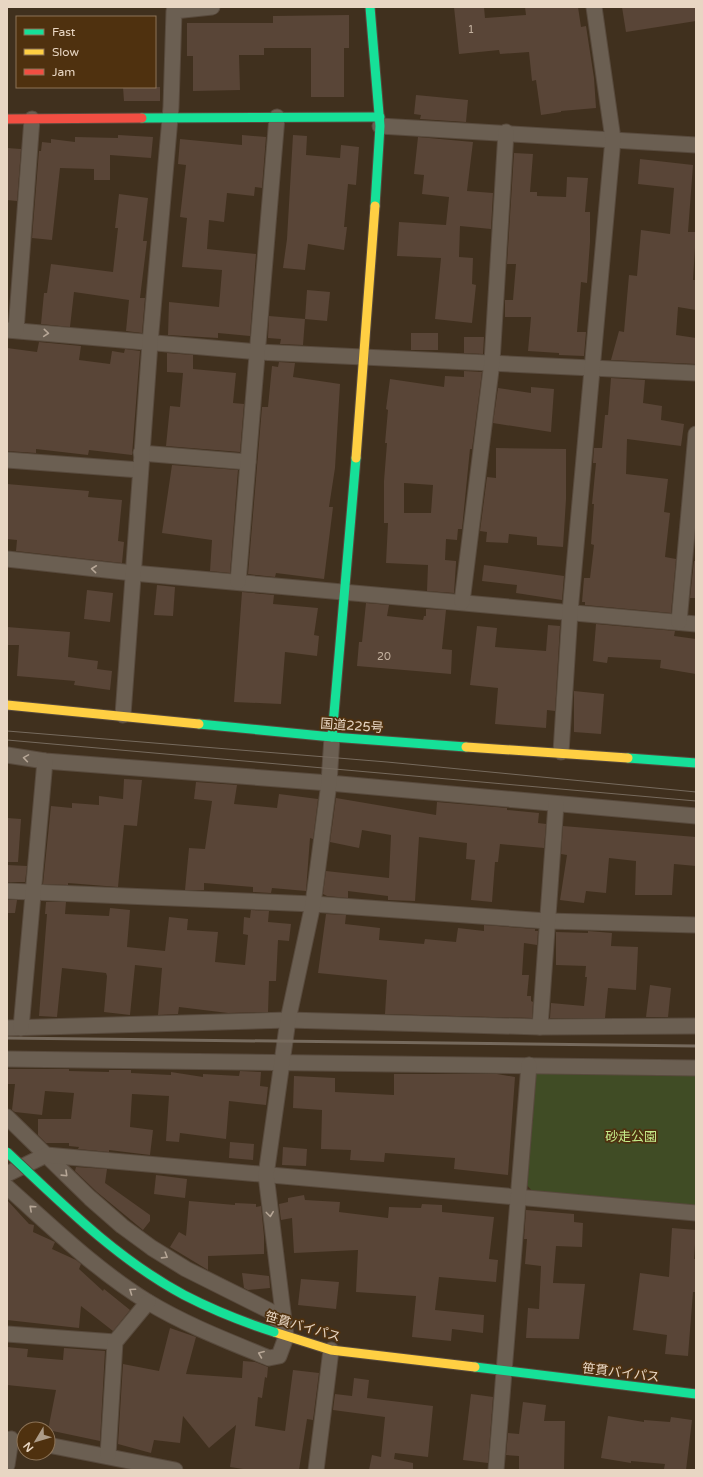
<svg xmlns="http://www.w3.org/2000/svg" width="703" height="1477" font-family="'Varela Round','Noto Sans JP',sans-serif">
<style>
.green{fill:#404c25}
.building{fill:#594537;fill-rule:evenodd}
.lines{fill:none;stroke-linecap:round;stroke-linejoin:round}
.street-casing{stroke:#584a3d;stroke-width:17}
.fast-casing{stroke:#584a3d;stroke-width:11}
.slow-casing{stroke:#584a3d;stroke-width:11}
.jam-casing{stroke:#584a3d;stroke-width:11}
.street{stroke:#6b5f52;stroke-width:15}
.fast{stroke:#16e098;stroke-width:9}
.slow{stroke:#ffcf43;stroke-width:9}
.jam{stroke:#f24e42;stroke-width:9}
.tram{stroke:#766a5d;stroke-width:1}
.rail{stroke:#766a5d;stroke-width:3}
.fast-bridge-casing{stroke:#584a3d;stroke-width:11;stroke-linecap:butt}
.fast-bridge{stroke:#16e098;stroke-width:9}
.oneway{stroke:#b6a696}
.labels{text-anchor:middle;stroke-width:3.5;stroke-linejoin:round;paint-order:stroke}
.number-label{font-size:11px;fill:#c4b2a0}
.street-label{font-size:13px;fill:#e8d6c3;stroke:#4f310f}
.park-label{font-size:13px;fill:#c5eb8a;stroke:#4f310f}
</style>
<rect width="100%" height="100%" fill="#40301e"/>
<polygon class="green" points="541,1070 696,1072 696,1206 534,1193 525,1183 534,1076"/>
<g class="building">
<polygon points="454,7 484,7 485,18 526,15 525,7 578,7 581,27 586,26 594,78 596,108 561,111 561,112 541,115 536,80 532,81 529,52 500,54 499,50 459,54"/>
<polygon points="622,7 696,7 696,21 626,32"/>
<polygon points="349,15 349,48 344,48 344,97 311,97 311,48 264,48 264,55 239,55 240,90 193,91 193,56 187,56 187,23 273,23 273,16"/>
<polygon points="123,87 160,87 160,101 124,101"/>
<polygon points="416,95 468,100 466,122 420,119 421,115 414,114"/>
<polygon points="118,135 153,137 151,158 110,155 110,180 94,180 94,169 60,168 52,240 32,238 39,151 41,151 42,142 51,143 51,139 75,142 75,137 118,138"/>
<polygon points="242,135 266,137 262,188 255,187 254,196 227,193 224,222 209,220 207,249 256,254 250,336 218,333 218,338 168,335 169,302 219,307 222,270 182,267 187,218 180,217 186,165 178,164 180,139 242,145"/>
<polygon points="293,135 307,136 306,155 340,158 341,145 359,147 356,185 348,184 344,227 347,227 344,250 308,244 305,270 283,268 287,239"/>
<polygon points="418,137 473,142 467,191 493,193 491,229 460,226 459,257 473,258 472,284 476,285 472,323 435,319 441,258 397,256 399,222 446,225 449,197 422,194 424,175 414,174"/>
<polygon points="7,148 21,149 17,201 7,200"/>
<polygon points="514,153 533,154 530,192 537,192 537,196 566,197 567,177 588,178 585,212 590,212 590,242 587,283 581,282 577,332 586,332 584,356 559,355 559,353 528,351 531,317 505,317 505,300 513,300 516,264 507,264"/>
<polygon points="640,159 693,165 688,232 696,232 693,280 696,280 696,310 678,307 676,335 696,338 696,364 611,360 619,331 624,332 629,275 637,276 641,230 670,234 674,188 638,184"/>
<polygon points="119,194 148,198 143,241 147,241 140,298 145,298 142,333 126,331 129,300 74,292 70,327 41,324 44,293 47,293 51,264 113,272 118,228 115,228"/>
<polygon points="307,290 330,292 327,321 305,319"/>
<polygon points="269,316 305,319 303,345 280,344 281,339 268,338"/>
<rect x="411" y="333" width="27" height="17"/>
<polygon points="464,337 484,337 483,354 464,353"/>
<polygon points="39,342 81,346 79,360 110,364 112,351 124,353 125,349 140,351 132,455 89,450 88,455 36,449 36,453 7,451 7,348 37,352"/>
<polygon points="167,353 193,355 193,369 236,373 233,403 244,404 240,452 166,446 170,406 180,407 183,373 167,372"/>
<polygon points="279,362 295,363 293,377 340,384 335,468 329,507 333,507 324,579 276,573 275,577 248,574 262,407 268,407 272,366 278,367"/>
<path d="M464,371l18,1 -10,77h-2l-8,80h-4l-1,11 -11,-1 -1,21 11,1v2l-2,30 -27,-2 1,-26 -42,-2 2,-40h-4v-42l3,-38h-2l3,-33 -2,-1 4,-30 54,8 1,-11 19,1zM404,483l29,2 -2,28h-27z"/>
<polygon points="611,378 645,380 643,403 662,406 661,420 684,424 681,446 627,439 626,474 668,479 664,512 670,513 665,557 676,559 671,613 585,605 585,602 582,602 584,578 590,578 594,545 591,544 594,504 592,504 596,463 593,463 594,448 602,448 605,415 608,415"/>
<polygon points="531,387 554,389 551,432 493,423 498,388 531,393"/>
<polygon points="496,448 566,449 566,499 563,547 537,545 537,537 509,534 508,543 486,542 487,532 480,531 487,477 496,478"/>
<polygon points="172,465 238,470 230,573 210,571 212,540 162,533"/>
<polygon points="7,484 89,491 88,497 122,500 118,541 124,542 122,563 16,551 17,540 7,539"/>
<polygon points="694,561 696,561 696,598 690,598"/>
<polygon points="484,565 564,576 562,600 516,593 517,585 482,581"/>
<polygon points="157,585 175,587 173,616 154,615"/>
<polygon points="87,590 113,593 110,622 84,619"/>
<polygon points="242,592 274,595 273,604 318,608 314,635 319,636 317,656 285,652 281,704 234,702"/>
<polygon points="366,603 389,605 387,616 423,620 424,616 426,616 426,609 446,610 442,649 452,650 451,674 357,666 359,642 362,642"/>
<polygon points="596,624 675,631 674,636 696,639 696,674 660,668 661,660 608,657 607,663 593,661"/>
<polygon points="548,625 560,626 555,711 547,710 546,728 495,724 498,688 470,685 477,626 497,628 495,647 546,651"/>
<polygon points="7,627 70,632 68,657 98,661 97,669 112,671 110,690 74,685 75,681 17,676 19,645 7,645"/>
<polygon points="574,691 604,694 601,734 574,732"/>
<polygon points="124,779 142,780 137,826 124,825 118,887 68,883 68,885 43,884 51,806 72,808 72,803 99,805 99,796 123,799"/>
<polygon points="196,782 237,785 234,804 277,808 279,794 318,799 313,839 310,838 306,891 272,888 271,893 253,892 253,887 204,883 204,890 185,890 189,848 205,849 212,801 194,799"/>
<polygon points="336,798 436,815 437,802 507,808 507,810 539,813 538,823 546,824 544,848 500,844 498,862 495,862 492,902 471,900 475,860 466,859 467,843 419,837 415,901 388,900 388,896 348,891 348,898 327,896 323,894 326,871 389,878 391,835 362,830 359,848 330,842"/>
<polygon points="7,818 21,819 18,862 7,862"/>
<polygon points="563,826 696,837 696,866 674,864 672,895 635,895 636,861 609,858 606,893 586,891 584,903 560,900 567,855 561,854"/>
<polygon points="7,865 27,866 25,882 7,882"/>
<polygon points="7,900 17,900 15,913 7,913"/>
<polygon points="46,902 66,902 65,914 109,916 110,908 130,910 127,947 165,951 169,917 188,919 187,930 218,932 215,962 245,965 248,935 243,934 244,917 250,918 251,910 269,911 268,922 291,924 289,941 278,940 276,981 269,981 268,1012 228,1013 179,1007 178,1014 158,1015 162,968 135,965 130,1015 104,1012 107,976 106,973 62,968 57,1017 39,1016 47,914 45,914"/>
<polygon points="326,914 346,915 345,924 380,928 379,940 424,944 425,939 456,942 458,928 484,931 484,925 535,929 535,931 538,931 537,945 524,943 522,975 529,975 527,996 531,996 531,1001 533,1002 532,1018 385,1014 387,980 318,973"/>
<polygon points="588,931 612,933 611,946 638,947 636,990 608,988 605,1018 550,1018 551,1003 584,1006 587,977 585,977 586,966 556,965 556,932 588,933"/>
<polygon points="650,985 671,988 668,1017 646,1017"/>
<polygon points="7,1069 69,1069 69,1071 109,1072 109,1070 131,1070 131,1073 171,1075 171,1072 203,1077 203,1074 239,1076 240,1071 261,1072 260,1086 268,1087 266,1105 229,1101 226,1139 180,1133 179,1142 166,1141 169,1096 132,1094 130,1127 153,1130 150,1155 109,1150 109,1152 78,1149 79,1147 69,1146 69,1143 46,1143 38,1135 38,1119 71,1119 74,1093 45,1091 42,1115 15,1112 12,1110 15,1084 7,1084"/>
<polygon points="394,1074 497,1074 515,1077 508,1175 454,1169 455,1158 385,1153 384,1162 350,1160 351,1150 321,1149 322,1110 293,1108 294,1076 335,1078 335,1092 394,1095"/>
<polygon points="230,1142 254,1144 253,1160 229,1158"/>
<polygon points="283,1147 307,1149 306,1166 282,1165"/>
<polygon points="76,1167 107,1169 105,1183 150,1215 150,1221 143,1230 97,1192 75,1171"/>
<polygon points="156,1175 187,1179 185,1198 154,1194"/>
<polygon points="304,1195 305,1200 340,1202 339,1212 388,1218 389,1207 421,1208 422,1204 442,1205 442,1212 494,1217 489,1259 498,1260 496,1282 439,1277 435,1310 484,1315 483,1333 452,1329 451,1341 412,1337 416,1296 356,1292 358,1250 294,1253 292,1218 281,1220 279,1204 288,1202 288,1198"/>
<polygon points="7,1200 29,1224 34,1225 33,1232 55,1242 52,1249 76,1260 81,1264 79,1269 103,1291 104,1289 130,1310 113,1331 81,1306 79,1328 7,1320"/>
<polygon points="189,1201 235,1205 235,1203 256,1204 256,1207 261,1206 264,1236 264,1254 208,1256 208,1270 170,1247 179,1232 186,1236"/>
<polygon points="526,1210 574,1214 574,1222 583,1223 582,1247 556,1246 553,1283 585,1284 579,1339 526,1338 528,1308 539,1309 541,1266 525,1264 527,1239 524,1239"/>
<polygon points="672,1228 696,1230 694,1259 696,1259 696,1283 695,1292 693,1292 688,1356 665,1354 667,1335 633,1330 640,1273 669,1277"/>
<polygon points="242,1273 269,1276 270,1288 248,1290 244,1288"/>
<polygon points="301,1279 339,1282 336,1309 298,1305"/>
<polygon points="170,1328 196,1337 186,1374 242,1378 243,1361 255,1362 268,1367 267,1378 265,1377 262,1398 258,1397 255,1426 285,1431 293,1370 319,1373 313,1420 307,1419 299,1470 250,1470 230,1467 236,1425 209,1448 183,1416 180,1443 154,1440 151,1453 118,1444 123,1364 159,1371"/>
<polygon points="7,1347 28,1349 27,1357 63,1360 64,1348 105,1351 100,1441 48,1430 56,1390 7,1385"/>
<polygon points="354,1378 369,1380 367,1398 433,1406 428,1457 395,1453 394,1459 413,1463 413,1470 369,1470 372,1455 381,1457 385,1417 333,1410 335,1394 352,1396"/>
<polygon points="471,1394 493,1397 488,1463 463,1460"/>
<polygon points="523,1402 546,1405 544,1421 565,1421 564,1470 519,1470 519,1456 506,1455 508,1433 519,1434"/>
<polygon points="608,1416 644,1422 644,1420 670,1422 671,1417 692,1420 686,1470 664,1469 665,1464 631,1461 631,1463 601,1458"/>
</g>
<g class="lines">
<defs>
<g id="street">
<polyline points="380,126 696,145"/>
<polyline points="7,330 258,352 696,373"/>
<polyline points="16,330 32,119"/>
<polyline points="141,453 248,462"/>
<polyline points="7,460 140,470"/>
<polyline points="7,559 133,573 696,624"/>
<polyline points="238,582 277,117"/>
<polyline points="462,602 492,362 506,132"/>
<polyline points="679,622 696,434"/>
<polyline points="123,715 150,343 171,107 174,11 212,7"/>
<polyline points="561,752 570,612 613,139 594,7"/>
<polyline points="7,755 45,761 329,783 696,816"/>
<polyline points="7,891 313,904 547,921 696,925"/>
<polyline points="540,1027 556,804"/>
<polyline points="7,1028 288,1020 540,1027 696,1026"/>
<polyline points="21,1028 45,761"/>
<polyline points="7,1059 696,1068"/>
<polyline points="7,1117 90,1198 122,1226 152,1248 186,1269 272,1312 282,1329"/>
<polyline points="7,1174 46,1155 696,1213"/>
<path d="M7,1187c45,40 89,83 141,115 38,23 80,39 121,56l10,-2 7,-19 -20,-162 22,-155 25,-116 16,-121 3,-46"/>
<polyline points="7,1334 115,1342"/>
<polyline points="48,1445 175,1470"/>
<polyline points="108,1455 115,1342 148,1302"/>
<polyline points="7,1465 11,1439"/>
<polyline points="316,1470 331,1350"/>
<polyline points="496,1470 529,1065"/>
</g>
<g id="fast">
<polyline points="370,7 380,126 375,206"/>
<polyline points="142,118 380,117"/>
<polyline points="199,724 332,737 466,747"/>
<polyline points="332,737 356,458"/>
<polyline points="628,758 696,763"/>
<polyline points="475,1367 696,1394"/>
</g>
<g id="slow">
<polyline points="356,458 375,206"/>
<polyline points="7,705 199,724"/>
<polyline points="466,747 628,758"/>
<polyline points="274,1332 331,1350 475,1367"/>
</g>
<polyline id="jam" points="7,119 142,118"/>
</defs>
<use href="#street" class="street-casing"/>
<use href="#fast" class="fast-casing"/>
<use href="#slow" class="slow-casing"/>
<use href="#jam" class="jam-casing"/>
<use href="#street" class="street"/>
<use href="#fast" class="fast"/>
<use href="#slow" class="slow"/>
<use href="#jam" class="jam"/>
<g class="tram">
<polyline points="7,731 387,762 696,792"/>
<polyline points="7,740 696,801"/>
</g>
<polyline class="rail" points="7,1038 696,1046"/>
<defs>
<path id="fast-bridge" d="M7,1152c55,52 110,107 177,143 29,15 59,27 90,37"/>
</defs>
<use href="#fast-bridge" class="fast-bridge-casing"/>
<use href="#fast-bridge" class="fast-bridge"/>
</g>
<defs><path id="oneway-chevron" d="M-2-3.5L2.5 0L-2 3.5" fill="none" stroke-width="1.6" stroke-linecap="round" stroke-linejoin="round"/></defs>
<g class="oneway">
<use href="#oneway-chevron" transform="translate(46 333) rotate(5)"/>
<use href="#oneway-chevron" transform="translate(94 569) rotate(-174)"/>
<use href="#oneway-chevron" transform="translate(26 758) rotate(-171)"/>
<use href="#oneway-chevron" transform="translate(65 1174) rotate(44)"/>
<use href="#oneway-chevron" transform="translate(32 1208) rotate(-138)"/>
<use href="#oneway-chevron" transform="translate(270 1214) rotate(83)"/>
<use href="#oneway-chevron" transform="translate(165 1256) rotate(32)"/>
<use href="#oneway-chevron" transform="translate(132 1291) rotate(-145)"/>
<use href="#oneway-chevron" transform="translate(261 1354) rotate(-158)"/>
</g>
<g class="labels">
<g class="number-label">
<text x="471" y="33">1</text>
<text x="384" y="660">20</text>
</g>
<g class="street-label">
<text transform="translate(352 725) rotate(4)" y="5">国道225号</text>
<text transform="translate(303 1326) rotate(16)" y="5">笹貫バイパス</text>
<text transform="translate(621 1372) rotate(7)" y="5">笹貫バイパス</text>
</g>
<g class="park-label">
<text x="631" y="1141">砂走公園</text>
</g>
</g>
<rect width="703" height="1477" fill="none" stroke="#e8d6c3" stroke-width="16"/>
<rect x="16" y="16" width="140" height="72" fill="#4f310f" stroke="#8c7357"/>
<rect x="24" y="29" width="20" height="6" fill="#16e098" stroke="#8c7357"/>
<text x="52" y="36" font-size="12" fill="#e8d6c3">Fast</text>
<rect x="24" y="49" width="20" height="6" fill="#ffcf43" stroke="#8c7357"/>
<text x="52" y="56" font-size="12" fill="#e8d6c3">Slow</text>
<rect x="24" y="69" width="20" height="6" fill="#f24e42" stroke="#8c7357"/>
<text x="52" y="76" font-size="12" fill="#e8d6c3">Jam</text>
<g transform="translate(36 1441) rotate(232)"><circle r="19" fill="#4f310f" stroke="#8c7357"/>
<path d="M0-3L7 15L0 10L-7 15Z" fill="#ad9c89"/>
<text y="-6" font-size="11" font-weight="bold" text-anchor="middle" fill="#e8d6c3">N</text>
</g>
</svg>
